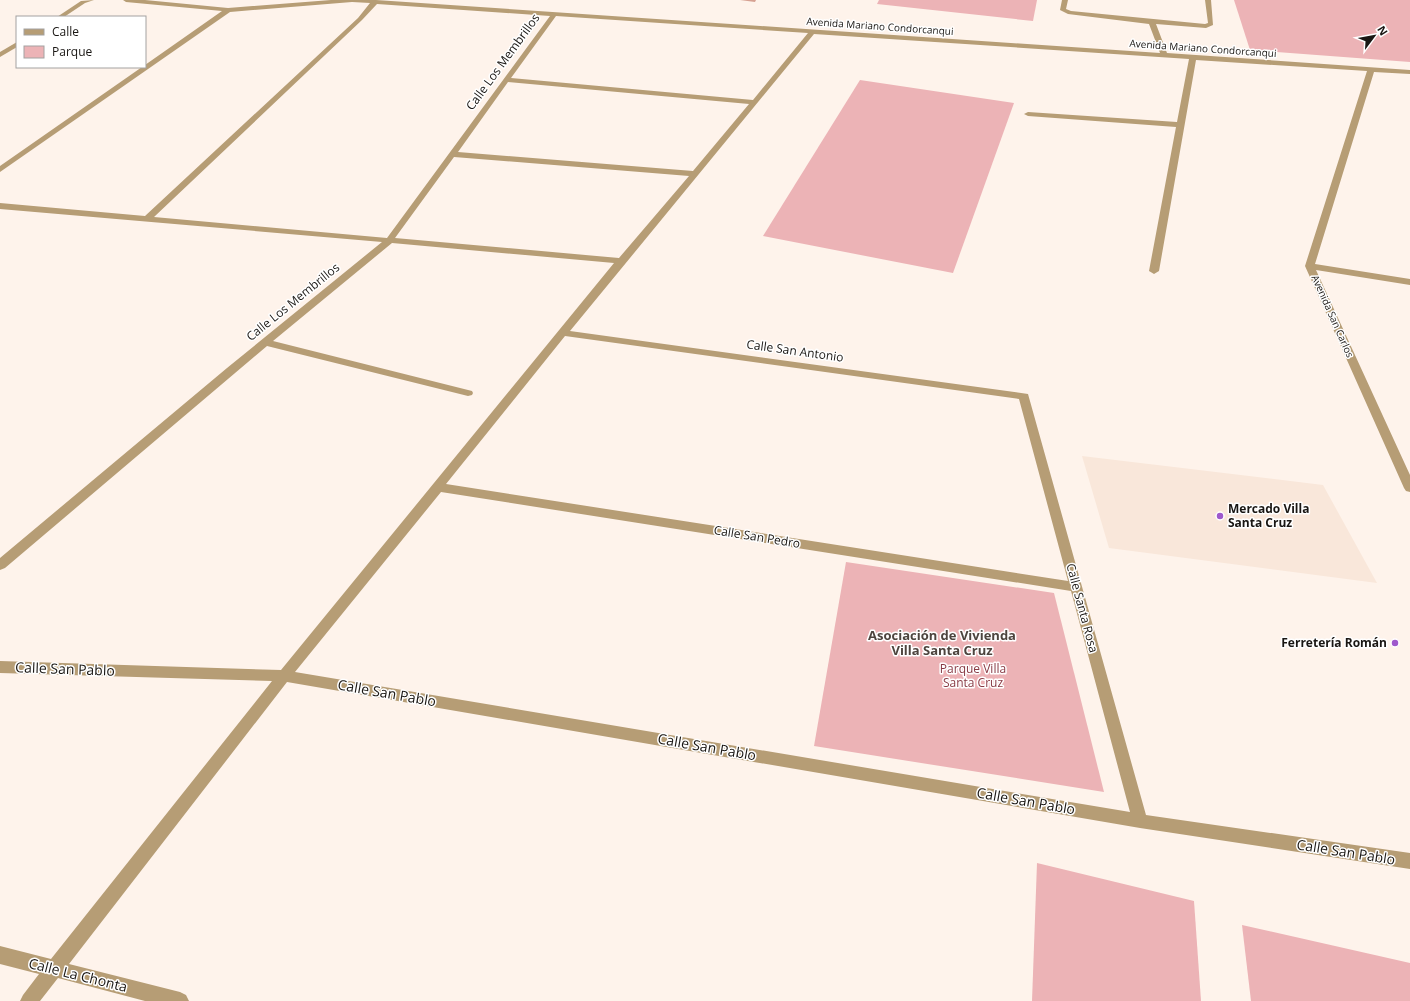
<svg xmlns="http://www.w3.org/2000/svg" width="1410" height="1001" font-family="'Open Sans',sans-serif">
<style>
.built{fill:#f9e7da}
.green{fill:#ecb3b6}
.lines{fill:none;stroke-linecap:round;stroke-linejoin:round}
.minor{fill:#b69d75;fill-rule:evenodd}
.wall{fill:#d6a192}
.poi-dot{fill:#9e58cc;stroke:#fff;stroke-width:1.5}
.labels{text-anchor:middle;stroke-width:3;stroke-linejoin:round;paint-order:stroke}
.far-street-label{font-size:10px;fill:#191613;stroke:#fff}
.street-label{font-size:12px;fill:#191613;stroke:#fff}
.poi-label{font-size:12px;font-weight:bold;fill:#191613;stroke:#fff;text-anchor:start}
.park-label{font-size:12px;fill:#883a44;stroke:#fff}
.neighbourhood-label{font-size:13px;font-weight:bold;fill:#4d443e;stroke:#fff}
.near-street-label{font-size:14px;fill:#191613;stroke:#fff}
</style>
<rect width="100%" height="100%" fill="#fef3eb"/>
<polygon class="built" points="1082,456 1323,485 1377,583 1109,548"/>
<g class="green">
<polygon points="879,0 1037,0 1033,21 877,4"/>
<polygon points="1234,0 1410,0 1410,62 1250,50"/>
<polygon points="860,80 1014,103 953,273 763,236"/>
<polygon points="846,562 1054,593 1104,792 814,746"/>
<polygon points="1037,863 1194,901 1201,1001 1032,1001"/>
<polygon points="1242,925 1410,963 1410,1001 1251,1001"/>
</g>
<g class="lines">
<g class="minor">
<polygon points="94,0 85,3 64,17 57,17 81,1"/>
<path d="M123,0h22l83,8 103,-8h45l784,53 -11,-29 -81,-10 -8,-4 2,-10h6l-2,9 5,2 134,13 3,-1 -3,-23h6l2,25 -7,3 -50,-4 11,29 243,17v4l-36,-2 -59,192 95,15v6l-94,-15 94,205v17l-4,-1 -2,-3 -99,-222 62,-195 -171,-11 -37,211 -5,3 -5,-3 27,-144 -148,-11 -4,-2 4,-2 149,10 12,-63 -375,-25 -244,297 458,63 118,421 264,38v16l-270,-41 -853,-146 -218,282 111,28 6,3 3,6h-44l-87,-23 -18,23h-20l3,-6 16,-21 -39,-10v-18l51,13 221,-278 -272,-8v-12l281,9 333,-407 -222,-20 -119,98 199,50 1,2 -1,2 -4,1 -201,-50 -262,222 -5,2v-12l227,-190 155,-126 -382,-33v-6l145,13 213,-198 12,-15 -18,-1 -122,10 -230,160v-6l142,-99h3v-2l77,-54 -96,-9zM377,4l173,12 -163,222 -233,-21 208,-197zM556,16l252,17 -55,67 -242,-22zM508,82l241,22 -56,67 -235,-19zM454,157l235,19 -70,82 -224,-20zM565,336l454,63 49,182 -622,-97zM441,492l630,99 59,221 -835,-140z"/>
<polygon points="17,42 17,47 0,57 0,52"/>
</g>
</g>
<polygon class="wall" points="740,0 756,0 755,2"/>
<g class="poi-dot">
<circle cx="1220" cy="516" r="4"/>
<circle cx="1395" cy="643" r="4"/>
</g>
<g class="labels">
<g class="far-street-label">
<text transform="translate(880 26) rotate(4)" y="4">Avenida Mariano Condorcanqui</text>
<text transform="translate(1203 48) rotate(4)" y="4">Avenida Mariano Condorcanqui</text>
<text transform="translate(1333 316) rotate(66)" y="4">Avenida San Carlos</text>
</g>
<g class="street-label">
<text transform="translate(503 62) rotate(-54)" y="4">Calle Los Membrillos</text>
<text transform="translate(293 302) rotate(-39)" y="4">Calle Los Membrillos</text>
<text transform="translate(795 351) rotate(8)" y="4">Calle San Antonio</text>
<text transform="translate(757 537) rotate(9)" y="4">Calle San Pedro</text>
<text transform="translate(1082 608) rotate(75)" y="4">Calle Santa Rosa</text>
</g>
<g class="poi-label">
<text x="1228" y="513">Mercado Villa<tspan x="1228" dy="14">Santa Cruz</tspan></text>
<text x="1387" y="647" text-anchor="end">Ferretería Román</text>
</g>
<g class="park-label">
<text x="973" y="673">Parque Villa<tspan x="973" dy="14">Santa Cruz</tspan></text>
</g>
<g class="neighbourhood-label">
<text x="942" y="640">Asociación de Vivienda<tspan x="942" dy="15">Villa Santa Cruz</tspan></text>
</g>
<g class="near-street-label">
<text transform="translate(65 669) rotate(2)" y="5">Calle San Pablo</text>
<text transform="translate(387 693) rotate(10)" y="5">Calle San Pablo</text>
<text transform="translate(707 747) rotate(10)" y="5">Calle San Pablo</text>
<text transform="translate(1026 801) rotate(10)" y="5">Calle San Pablo</text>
<text transform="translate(1346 852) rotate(9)" y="5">Calle San Pablo</text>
<text transform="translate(78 975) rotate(14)" y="5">Calle La Chonta</text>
</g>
</g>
<rect x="16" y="16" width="130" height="52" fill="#ffffff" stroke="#a3a2a1"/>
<rect x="24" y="29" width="20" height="6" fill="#b69d75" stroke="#a3a2a1"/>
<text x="52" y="36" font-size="12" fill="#191613">Calle</text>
<rect x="24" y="46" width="20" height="12" fill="#ecb3b6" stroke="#a3a2a1"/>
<text x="52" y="56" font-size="12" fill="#191613">Parque</text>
<g transform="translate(1374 36) rotate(58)" stroke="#ffffff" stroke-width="3" paint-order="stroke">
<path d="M0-3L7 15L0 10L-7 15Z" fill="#191613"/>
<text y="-6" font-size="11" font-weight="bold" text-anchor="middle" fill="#191613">N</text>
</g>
</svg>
